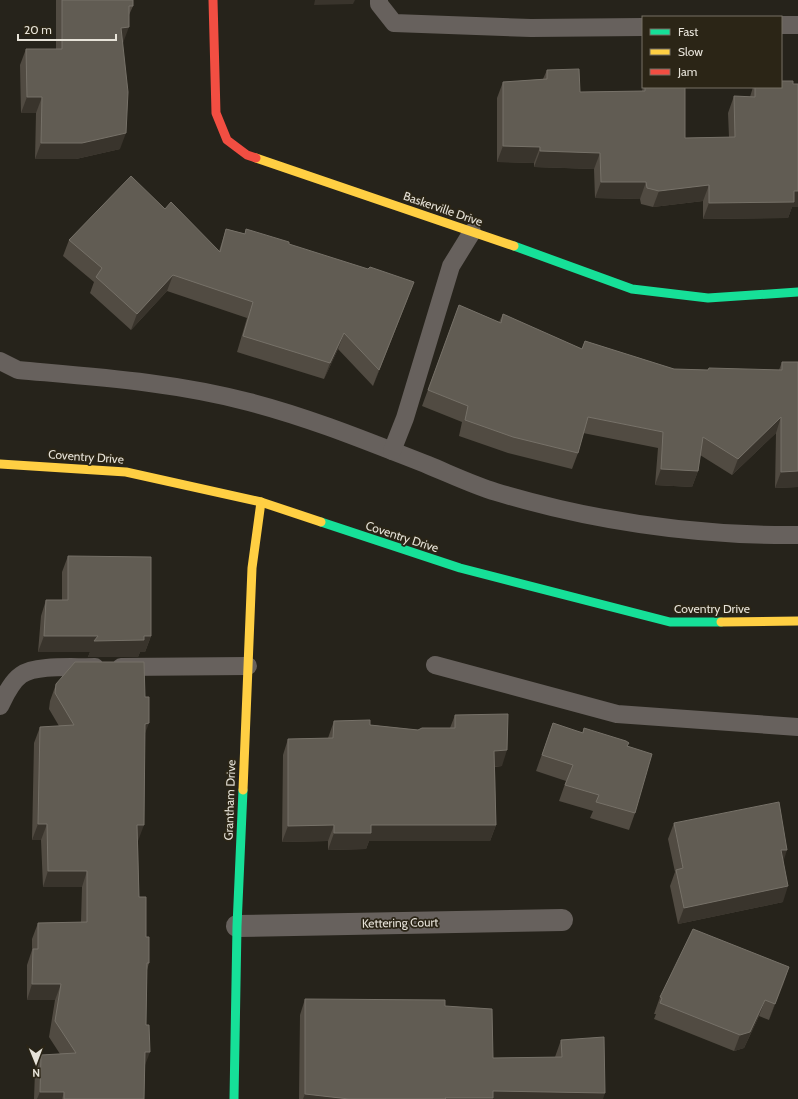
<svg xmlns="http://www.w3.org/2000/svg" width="798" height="1099" font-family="Cabin,sans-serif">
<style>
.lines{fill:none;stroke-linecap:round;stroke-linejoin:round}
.lane{stroke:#67615d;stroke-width:18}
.street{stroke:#67615d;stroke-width:22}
.fast{stroke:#16e098;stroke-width:9}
.slow{stroke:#ffcf43;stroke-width:9}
.jam{stroke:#f24e42;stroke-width:9}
.wall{fill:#514b42}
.shaded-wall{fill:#39342c}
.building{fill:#615c53;stroke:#767168}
.labels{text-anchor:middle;stroke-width:3.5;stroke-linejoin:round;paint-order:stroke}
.street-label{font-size:12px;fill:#e7e3d9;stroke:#2b2516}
</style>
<rect width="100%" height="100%" fill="#26231b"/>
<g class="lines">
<g class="lane">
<polyline points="379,0 379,4 394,23 531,28 643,27"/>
<polyline points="781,25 798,25"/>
<path d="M0,361l18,9c78,7 156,12 231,32 62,16 120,40 179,63 22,9 45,20 68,27 97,29 200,44 302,43"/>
<polyline points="392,451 405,418 451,266 472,232"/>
<polyline points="435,665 617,714 798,727"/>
<polyline points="121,667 248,666"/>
<path d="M0,706c5,-10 11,-24 21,-31 15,-11 56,-7 74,-8"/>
</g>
<polyline class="street" points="237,926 562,920"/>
<g class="fast">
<polyline points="514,246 632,289 708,298 798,292"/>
<polyline points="321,522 460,568 670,622 721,622"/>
<polyline points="234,1099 237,926 243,790"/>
</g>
<g class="slow">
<polyline points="256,158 514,246"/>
<polyline points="0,464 126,472 261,502 321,522"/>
<polyline points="721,622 798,621"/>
<polyline points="243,790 252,568 261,502"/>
</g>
<polyline class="jam" points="213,0 216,113 227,140 247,155 256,158"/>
</g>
<g class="wall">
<polygon points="56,0 133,0 133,6 129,15 123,43 120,149 76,159 35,159 36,113 21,113 20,65 26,49 56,49"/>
<polygon points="547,70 580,92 642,91 643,87 685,87 685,138 729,137 728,113 734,96 750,97 753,87 781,87 793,84 798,84 798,207 792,207 788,218 703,219 703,201 653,207 641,204 640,199 595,198 594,169 534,167 534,163 497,162 497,98 503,82 543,79"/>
<polygon points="165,209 219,251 226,229 289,244 408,298 373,386 338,349 324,379 237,352 247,318 167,291 131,330 90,293 94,282 63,256 69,240"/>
<polygon points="459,305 499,322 503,314 582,349 585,341 674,369 708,370 779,370 782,362 798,362 798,487 775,488 776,433 732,475 700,455 698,471 692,487 655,485 658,448 583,433 578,453 572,469 508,453 459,436 462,422 422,406"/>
<polygon points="68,556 151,636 145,652 140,652 138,657 88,657 90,652 38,652 41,616 46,600 62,600 62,572"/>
<polygon points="56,684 145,735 138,841 139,897 146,937 149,963 147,970 144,1099 34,1099 35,1071 41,1055 60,1054 49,1037 55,1000 27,1000 27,965 32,950 32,939 38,923 81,922 82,887 43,887 41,840 32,840 34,743 40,727 59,726 49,709 50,701"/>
<polygon points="455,715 502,766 495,767 496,825 490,841 369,841 366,849 328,850 328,841 282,842 283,755 288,739 328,738 334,721 418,730 450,728"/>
<polygon points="553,723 582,733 584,728 628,746 635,813 629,830 590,818 593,811 559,801 566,781 536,771"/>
<polygon points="674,823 783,860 783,902 678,924 670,886 675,872 668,839"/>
<polygon points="789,967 769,1020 759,1016 744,1048 734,1051 654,1019 656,1014 654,1014 660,997"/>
<polygon points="305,999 445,1006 493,1058 555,1057 561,1040 603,1099 299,1099 300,1015"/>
</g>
<g class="shaded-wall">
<polygon points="315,0 355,0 353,4 314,5"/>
<polygon points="129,27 123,43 116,44 121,28"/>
<polygon points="27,97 42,97 36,113 21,113"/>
<polygon points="126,133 120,149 76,159 35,159 41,143"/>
<polygon points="503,146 540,147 534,163 497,162"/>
<polygon points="540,151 600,153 594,169 534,167"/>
<polygon points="601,182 646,182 640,199 595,198"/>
<polygon points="709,185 703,201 653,207 659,191"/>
<polygon points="794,191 798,191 798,207 792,207 788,218 703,219 709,203"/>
<polygon points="173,275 167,291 131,330 137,314"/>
<polygon points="414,282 408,298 373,386 379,370"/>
<polygon points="344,333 338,349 324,379 330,363"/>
<polygon points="781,417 776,433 732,475 738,459"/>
<polygon points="661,469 698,471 692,487 655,485"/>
<polygon points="798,471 798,487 775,488 781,472"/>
<polygon points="44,636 151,636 145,652 140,652 138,657 88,657 90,652 38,652"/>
<polygon points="149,723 143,739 145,724"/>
<polygon points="507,750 502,766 488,767 494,751"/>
<polygon points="38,824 47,824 41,840 32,840"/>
<polygon points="137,825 144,825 138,841 131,841"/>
<polygon points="334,825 328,841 282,842 288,826"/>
<polygon points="371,825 496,825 490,841 369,841 366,849 328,850 334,833"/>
<polygon points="781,850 787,850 782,866"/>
<polygon points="48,871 87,871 82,887 43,887"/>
<polygon points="788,886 783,902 678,924 684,908"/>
<polygon points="789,967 784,983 769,1020 775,1004"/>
<polygon points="32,984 61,984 55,1000 27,1000"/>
<polygon points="765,1000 759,1016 744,1048 734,1051 740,1035"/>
<polygon points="145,1052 150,1052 144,1068"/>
<polygon points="493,1091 605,1093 603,1099 445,1099 445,1098"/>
<polygon points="40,1092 64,1092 62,1099 37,1099"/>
<polygon points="305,1094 349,1099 303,1099"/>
</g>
<g class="building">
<polygon points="62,0 133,0 133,6 129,6 129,27 121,28 128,92 126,133 82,143 41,143 42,97 27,97 26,49 62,49"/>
<polygon points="579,69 580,92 645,91 645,87 685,87 685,138 735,137 734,96 755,97 755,87 781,87 781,81 793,81 793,84 798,84 798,191 794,191 794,202 709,203 709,185 659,191 647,188 646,182 601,182 600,153 540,151 540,147 503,146 503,82 547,79 547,70"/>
<polygon points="131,176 165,209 171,202 220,252 226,229 245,234 246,229 289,242 289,244 368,269 370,267 414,282 379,370 344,333 330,363 243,336 253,302 173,275 137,314 96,277 102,268 69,240"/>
<polygon points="459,305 501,323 503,314 582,349 585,341 674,369 708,370 709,368 782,370 782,362 798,362 798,471 781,472 781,417 738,459 703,437 698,471 661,469 663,432 588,417 578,453 513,437 465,420 468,406 428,390"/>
<polygon points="68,556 151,557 151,636 144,636 144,640 94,641 98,636 44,636 46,600 68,600"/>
<polygon points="75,662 144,662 145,697 149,697 149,723 145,724 144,825 137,825 139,897 146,897 146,937 149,937 149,963 147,963 146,1025 149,1025 150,1052 145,1052 144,1099 64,1099 64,1092 40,1092 41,1055 76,1053 55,1021 61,984 32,984 33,949 38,949 38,923 87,922 87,871 48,871 47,824 38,824 40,727 74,725 55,693 56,684"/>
<polygon points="508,714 507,750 494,751 496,825 371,825 371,833 334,833 334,825 288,826 288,739 333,738 334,721 370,720 370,725 418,730 422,728 455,728 455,715"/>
<polygon points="553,723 583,733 584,728 626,741 629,743 627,746 652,754 635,813 596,802 599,795 565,785 573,765 542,755"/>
<polygon points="779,802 787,850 781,850 788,886 684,908 676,870 683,868 674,823"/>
<polygon points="693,929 789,967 775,1004 765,1000 750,1032 740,1035 660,1003 662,998 660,997"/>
<polygon points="305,999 445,1000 445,1006 492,1009 493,1058 562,1057 561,1040 604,1037 605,1093 493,1091 493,1098 445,1098 446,1099 349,1099 305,1094"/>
</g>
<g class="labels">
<g class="street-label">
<text transform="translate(443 209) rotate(19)" y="4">Baskerville Drive</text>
<text transform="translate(86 457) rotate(4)" y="4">Coventry Drive</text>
<text transform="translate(402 537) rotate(18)" y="4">Coventry Drive</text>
<text x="712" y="613">Coventry Drive</text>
<text transform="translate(230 800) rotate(-88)" y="4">Grantham Drive</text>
<text transform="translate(400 923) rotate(-1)" y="4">Kettering Court</text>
</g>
</g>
<rect x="642" y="16" width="140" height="72" fill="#2b2516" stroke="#767164"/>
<rect x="650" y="29" width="20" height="6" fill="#16e098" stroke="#767164"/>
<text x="678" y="36" font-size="12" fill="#e7e3d9">Fast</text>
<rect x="650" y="49" width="20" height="6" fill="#ffcf43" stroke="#767164"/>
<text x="678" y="56" font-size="12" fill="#e7e3d9">Slow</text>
<rect x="650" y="69" width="20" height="6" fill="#f24e42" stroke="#767164"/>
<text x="678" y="76" font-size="12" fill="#e7e3d9">Jam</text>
<g transform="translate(36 1063) rotate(179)" stroke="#2b2516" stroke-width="3" paint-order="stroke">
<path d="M0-3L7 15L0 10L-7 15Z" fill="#e7e3d9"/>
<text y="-6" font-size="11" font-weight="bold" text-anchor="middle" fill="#e7e3d9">N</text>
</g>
<path d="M18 34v6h98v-6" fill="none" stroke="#e7e3d9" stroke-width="2"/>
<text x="24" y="34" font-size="12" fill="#e7e3d9" stroke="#2b2516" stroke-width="3" paint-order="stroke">20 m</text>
</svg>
